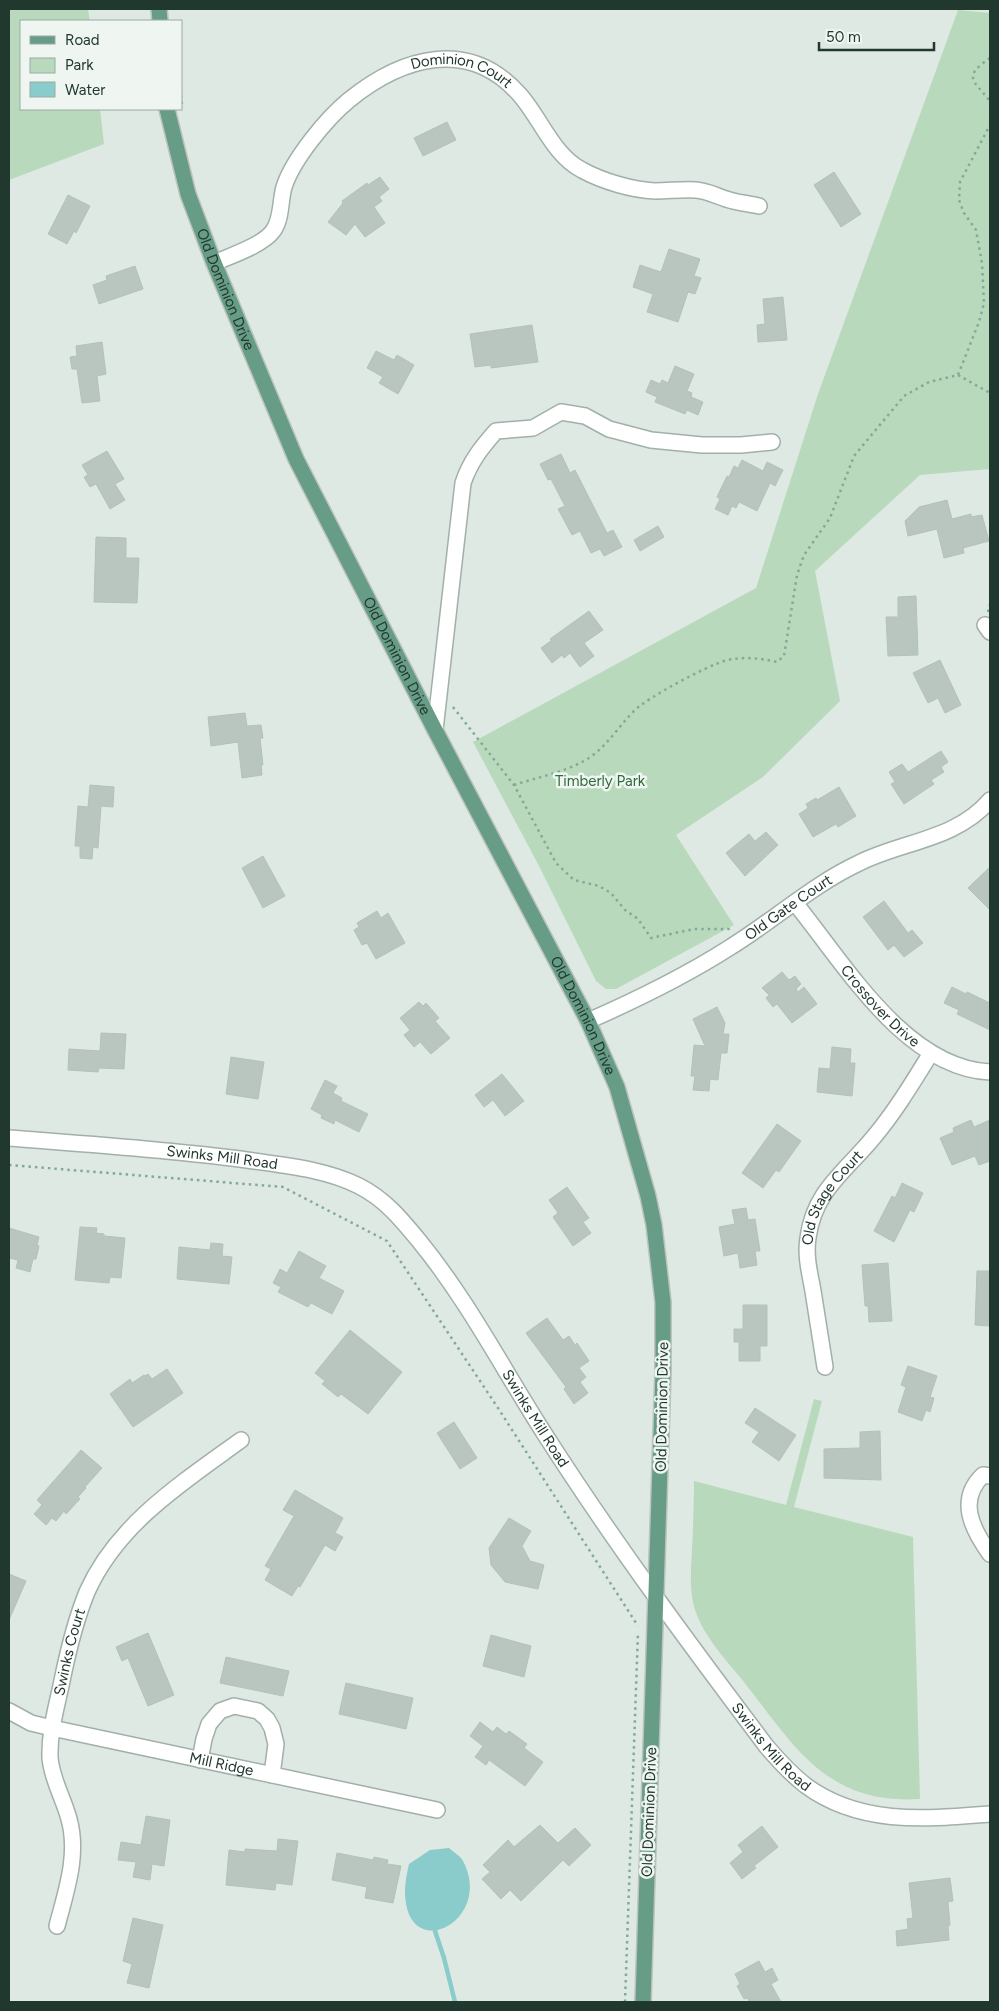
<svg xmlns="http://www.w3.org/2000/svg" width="999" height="2011" font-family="Figtree,sans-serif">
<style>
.green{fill:#b9d9bd}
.water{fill:#8acbcb}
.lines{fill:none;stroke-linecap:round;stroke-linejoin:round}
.stream{stroke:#8acbcb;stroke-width:4.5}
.building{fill:#b8c6bf;stroke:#b2c2b9}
.minor-casing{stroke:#a2b0a9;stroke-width:18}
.major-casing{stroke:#bcc3c0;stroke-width:18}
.path{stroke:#82ab97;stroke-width:2.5;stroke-dasharray:2.5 4;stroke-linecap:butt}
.minor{stroke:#fff;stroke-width:15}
.major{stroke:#679c86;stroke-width:15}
.labels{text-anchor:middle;stroke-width:5;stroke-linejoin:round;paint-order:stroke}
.street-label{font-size:15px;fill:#21382e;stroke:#eff6f1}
.park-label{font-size:15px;fill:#2f6b3d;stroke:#eff6f1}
</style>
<rect width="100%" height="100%" fill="#dfe9e3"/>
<g class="green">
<polygon points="9,9 88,9 90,21 21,21 21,109 100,109 104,144 9,180"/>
<polygon points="958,10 990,13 990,469 920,475 815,571 840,701 763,777 676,835 734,925 616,989 606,989 596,981 538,864 473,742 756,588 818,394"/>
<path d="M814,1399l8,2 -28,106 119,30 7,262c-93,6 -125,-52 -176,-117 -18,-22 -40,-45 -49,-72 -6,-20 -4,-40 -3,-60 1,-23 2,-46 2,-69l92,24z"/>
</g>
<path class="water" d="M449,1848c4,4 12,8 14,13 32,61 -58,105 -58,30 0,-9 2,-18 4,-27l21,-14z"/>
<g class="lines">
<polyline class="stream" points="435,1927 435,1931 444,1958 455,2002"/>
</g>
<g class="building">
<polygon points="447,122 456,140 423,156 414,138"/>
<polygon points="834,172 861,214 841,227 814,185"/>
<polygon points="380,177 389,189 379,197 382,201 374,207 385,223 365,237 355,224 346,235 328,222 343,203 342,201 367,183 368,185"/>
<polygon points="68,195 90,206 76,233 74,231 67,244 48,234"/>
<polygon points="669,249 700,259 694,276 701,278 695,294 688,292 678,322 647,312 653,294 633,287 640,265 661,272"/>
<polygon points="135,266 143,289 99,304 93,285 107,280 106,276"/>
<polygon points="783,297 787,340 758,342 757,325 765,324 763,299"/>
<polygon points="532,325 538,362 491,368 491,365 475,367 470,334"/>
<polygon points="102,342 106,374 97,376 100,401 82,403 77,369 72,369 70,357 77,356 76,346"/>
<polygon points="376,351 394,360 397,355 414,365 398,394 379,383 383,377 367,368"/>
<polygon points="675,366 694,374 687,391 692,393 691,397 703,402 698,415 687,410 685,414 655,402 657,397 646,392 651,380 660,384 662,380 668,383"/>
<polygon points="107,451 124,479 115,484 125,500 110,509 96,484 90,487 84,477 88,475 82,465"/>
<polygon points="561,454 570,473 575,470 607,533 613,530 622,547 604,556 600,549 591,553 580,531 572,535 558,509 565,506 551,479 548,480 540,464"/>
<polygon points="742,460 763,471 767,462 783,470 775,486 770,483 757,511 739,502 736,508 732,506 728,515 715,509 720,499 717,497 727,476 729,477 734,466 738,468"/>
<polygon points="947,500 952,519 971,514 971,517 982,515 989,541 963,548 964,553 944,558 937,529 908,536 905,521 919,507"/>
<polygon points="658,526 664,537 640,551 634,540"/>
<polygon points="96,537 126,538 126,558 139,558 137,603 94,602"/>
<polygon points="916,596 918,655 888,656 886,617 898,617 898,597"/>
<polygon points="589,611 603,630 584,643 594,656 580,667 570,653 564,658 562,655 552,663 541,648 552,640 550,639"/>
<polygon points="940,660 961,705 945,713 938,698 928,703 913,673"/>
<polygon points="245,713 247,726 261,725 263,738 260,738 263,765 261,765 262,775 242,778 238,742 211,746 208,717"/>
<polygon points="941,751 948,762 941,767 944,772 931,780 934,784 904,804 891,784 895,782 889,772 902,764 908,772"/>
<polygon points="90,785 114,787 113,807 101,806 98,848 93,847 92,859 80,858 80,846 75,846 78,806 88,807"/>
<polygon points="839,787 856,816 838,827 836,824 813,837 799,814 808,808 806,804 816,798 817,800"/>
<polygon points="766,832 778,845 745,876 726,853 749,834 755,841"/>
<polygon points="263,856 285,896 263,908 242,868"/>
<polygon points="990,867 990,910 968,888"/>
<polygon points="884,901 908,933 912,930 923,943 904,957 894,945 888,950 863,917"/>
<polygon points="377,911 381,918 388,913 405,943 376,959 367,943 362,945 354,930 359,927 357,923"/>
<polygon points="782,972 789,980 795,976 801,984 796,989 798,992 804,987 817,1004 792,1023 777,1004 773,1007 766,998 769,995 762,988"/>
<polygon points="952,987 966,994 967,992 990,1003 990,1030 957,1014 959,1010 944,1003"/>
<polygon points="419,1002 423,1006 426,1003 439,1018 435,1021 450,1038 431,1054 420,1042 414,1047 404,1035 410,1030 400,1018"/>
<polygon points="717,1007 725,1023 723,1034 729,1034 727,1053 721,1053 718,1080 710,1079 709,1091 693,1090 695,1076 691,1076 694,1045 705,1046 693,1019"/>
<polygon points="101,1033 126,1034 124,1069 99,1068 98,1072 68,1070 69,1049 100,1051"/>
<polygon points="832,1047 851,1049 850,1063 855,1063 852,1096 817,1092 819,1068 830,1069"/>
<polygon points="231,1057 264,1062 258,1099 226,1094"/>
<polygon points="502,1074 524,1101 505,1116 493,1100 484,1107 475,1095"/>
<polygon points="325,1080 337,1086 333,1093 342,1098 341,1101 368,1114 359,1132 335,1120 334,1124 321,1118 322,1115 311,1109"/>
<polygon points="971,1120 974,1127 990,1120 990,1161 979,1165 975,1156 952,1165 940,1138 954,1132 953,1128"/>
<polygon points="777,1124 801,1141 779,1172 776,1170 763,1188 742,1173"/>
<polygon points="902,1183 923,1193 914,1212 910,1210 894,1242 874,1231 892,1196 895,1198"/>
<polygon points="567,1187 589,1218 583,1222 591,1233 573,1246 553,1217 558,1213 549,1200"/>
<polygon points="746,1208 748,1220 755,1219 760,1251 755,1251 757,1265 740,1268 738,1253 724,1256 719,1227 735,1224 732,1210"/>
<polygon points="80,1227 97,1228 96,1233 104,1234 104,1236 125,1238 121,1278 110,1277 109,1283 75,1280"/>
<polygon points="9,1228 39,1237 37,1245 39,1246 36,1259 33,1259 30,1272 16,1268 18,1260 9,1258"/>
<polygon points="211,1243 223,1244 222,1256 232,1257 229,1284 177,1279 179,1247 210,1250"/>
<polygon points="299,1251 326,1266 319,1278 344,1291 332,1314 311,1303 308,1307 278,1292 281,1287 273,1283 280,1269 287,1273"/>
<polygon points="888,1263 892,1321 869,1322 868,1306 865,1306 862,1265"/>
<polygon points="977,1271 990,1271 990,1326 975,1325"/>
<polygon points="743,1305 767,1305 767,1346 760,1346 760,1361 739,1361 739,1342 734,1342 734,1329 743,1329"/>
<polygon points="547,1318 563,1340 569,1336 575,1345 577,1343 589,1361 579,1368 586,1377 580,1382 588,1393 574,1404 564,1389 566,1387 526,1333"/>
<polygon points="350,1330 402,1372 368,1414 341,1394 338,1397 322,1384 325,1381 315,1373"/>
<polygon points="908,1366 937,1376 930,1397 934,1398 930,1412 926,1410 922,1421 898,1412 906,1387 901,1385"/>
<polygon points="167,1369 183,1393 133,1427 110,1394 130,1379 132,1383 144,1375 145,1376 148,1374 152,1379"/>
<polygon points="755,1408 796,1435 779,1461 752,1442 759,1432 745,1423"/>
<polygon points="454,1422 477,1458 460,1469 437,1433"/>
<polygon points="880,1431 881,1480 824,1478 824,1449 860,1448 860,1432"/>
<polygon points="81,1450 102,1468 85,1487 86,1488 78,1497 80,1499 66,1514 64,1511 56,1521 52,1518 46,1525 34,1514 42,1505 37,1500"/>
<polygon points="295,1490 343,1518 335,1533 343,1537 335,1551 325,1545 300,1587 298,1586 292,1596 265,1580 271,1569 265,1566 294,1516 283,1510"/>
<polygon points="509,1518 531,1531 522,1546 530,1561 544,1565 538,1589 505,1582 491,1565 489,1548"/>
<polygon points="9,1574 26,1581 9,1620"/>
<polygon points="148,1633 174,1695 148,1706 128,1658 122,1661 116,1647"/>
<polygon points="491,1635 531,1646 524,1677 483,1666"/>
<polygon points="226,1657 289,1671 283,1696 220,1683"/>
<polygon points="346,1683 413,1698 406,1729 339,1714"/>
<polygon points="480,1722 493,1732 497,1727 506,1734 509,1731 527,1744 524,1748 543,1762 525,1786 489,1760 486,1765 475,1757 483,1746 470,1736"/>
<polygon points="146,1816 170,1820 164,1866 152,1864 150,1880 133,1877 136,1862 118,1860 121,1842 141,1845"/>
<polygon points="540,1825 558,1843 575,1828 591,1845 569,1866 563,1860 521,1901 510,1890 501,1899 482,1879 490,1872 483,1865 508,1840 514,1847"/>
<polygon points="762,1826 778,1847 754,1866 756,1868 742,1879 730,1863 743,1852 738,1845"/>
<polygon points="278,1839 298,1841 292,1885 276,1883 275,1890 226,1885 229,1850 245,1852 245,1849 277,1851"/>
<polygon points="337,1853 373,1860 374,1857 388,1860 387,1864 401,1866 393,1903 365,1898 367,1887 332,1880"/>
<polygon points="950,1878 953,1901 948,1902 950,1925 948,1926 949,1940 897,1946 896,1931 908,1929 907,1919 913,1918 909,1883"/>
<polygon points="133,1918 163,1925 149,1988 127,1983 132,1964 123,1961"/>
<polygon points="759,1961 765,1972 772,1968 778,1980 771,1984 781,2002 750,2002 747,1998 744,1999 737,1986 740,1984 735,1974"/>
</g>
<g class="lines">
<defs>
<g id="minor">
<path id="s1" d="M214,263c16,-7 49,-18 59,-32 9,-12 7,-30 11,-44 9,-28 43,-69 65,-87 53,-43 120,-63 171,-5 21,24 33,60 62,75 20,11 50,20 73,21 14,0 28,-2 41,-1 13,1 24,8 37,11 8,2 17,3 26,5"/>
<polyline points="985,625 990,632"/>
<path d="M435,730l28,-247c7,-21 18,-35 33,-52l37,-3 28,-16 24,4 24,13 42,11 51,5h39l31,-3"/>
<path id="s2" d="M795,903c49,60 110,165 195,169"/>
<path id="s3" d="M588,1021c48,-21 97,-45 141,-73 44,-27 83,-63 130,-85 44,-22 97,-23 131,-63"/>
<path id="s4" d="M9,1138c77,6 154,11 231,21 39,6 83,9 119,27 26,13 43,34 61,56 48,59 83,127 124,191 69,108 146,212 223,314 12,14 24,27 38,38 55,41 122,34 185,29"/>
<path id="s5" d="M825,1367c-4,-25 -8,-50 -12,-76 -3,-17 -8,-35 -5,-53 6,-47 37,-66 65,-100 22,-26 40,-56 58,-85"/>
<path d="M990,1476l-7,-1c-26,25 -11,54 7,79"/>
<path id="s6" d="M9,1711l22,12 21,5 385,82"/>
<polyline points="200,1760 204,1739 209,1724 220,1711 234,1706 258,1711 267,1719 272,1728 276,1744 272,1775"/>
<path id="s7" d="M57,1926c9,-35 22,-71 12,-107 -6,-22 -17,-39 -19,-61 -1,-28 8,-56 13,-82 6,-29 13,-57 24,-84 30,-68 96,-110 154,-152"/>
</g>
<g id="major">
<polyline points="159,9 160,21"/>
<path id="s8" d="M167,109l21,85 26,69 82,196 139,271 153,291 29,66 31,109 6,29 9,77v69l-20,631"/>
</g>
</defs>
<use href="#minor" class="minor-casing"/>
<use href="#major" class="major-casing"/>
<g class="path">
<path d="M990,58c-27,19 -18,21 0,43"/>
<polyline points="181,95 182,105"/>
<polyline points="958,375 990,393"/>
<polyline points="988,612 990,604"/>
<polyline points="453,707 514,785 556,863 574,880 599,886 611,893 625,910 638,919 651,938 694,929 730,929"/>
<path d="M514,785c24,-8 53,-13 75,-27 19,-13 29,-31 45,-47 14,-14 71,-44 90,-50 18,-5 35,-3 53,1l7,-6 13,-81 7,-20 26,-37 24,-62 50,-60 25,-14 29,-7 21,-53 5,-19 -2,-40 -6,-33 -12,-17 -5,-13 1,-18 30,-57"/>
<polyline points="9,1165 283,1187 387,1241 498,1408 638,1626"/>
<polyline points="625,2002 638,1632"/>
</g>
<use href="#minor" class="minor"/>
<use href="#major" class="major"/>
</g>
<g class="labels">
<g class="street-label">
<text dy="5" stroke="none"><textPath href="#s1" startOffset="348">Dominion Court</textPath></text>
<text dy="5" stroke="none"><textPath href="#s8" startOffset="190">Old Dominion Drive</textPath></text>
<text dy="5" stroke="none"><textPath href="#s8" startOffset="595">Old Dominion Drive</textPath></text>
<text dy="5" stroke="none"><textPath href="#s3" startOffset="231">Old Gate Court</textPath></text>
<text dy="5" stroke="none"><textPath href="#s2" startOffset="134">Crossover Drive</textPath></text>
<text dy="5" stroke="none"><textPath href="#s8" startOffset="1000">Old Dominion Drive</textPath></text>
<text dy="5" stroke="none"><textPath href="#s4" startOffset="214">Swinks Mill Road</textPath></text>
<text dy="5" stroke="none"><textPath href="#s5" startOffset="178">Old Stage Court</textPath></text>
<text transform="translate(662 1407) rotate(-89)" y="5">Old Dominion Drive</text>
<text dy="5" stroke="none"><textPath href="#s4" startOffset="649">Swinks Mill Road</textPath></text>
<text dy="5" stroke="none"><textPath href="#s7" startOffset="281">Swinks Court</textPath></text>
<text dy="5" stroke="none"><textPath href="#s4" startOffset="1054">Swinks Mill Road</textPath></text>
<text dy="5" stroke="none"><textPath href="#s6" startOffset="220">Mill Ridge</textPath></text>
<text transform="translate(649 1812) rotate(-88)" y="5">Old Dominion Drive</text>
</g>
<g class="park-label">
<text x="600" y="786">Timberly Park</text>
</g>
</g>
<rect width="999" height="2011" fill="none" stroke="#21382e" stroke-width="20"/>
<rect x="20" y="20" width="162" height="90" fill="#eff6f1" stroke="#9daaa3"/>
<rect x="30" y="36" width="25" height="8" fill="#679c86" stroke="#9daaa3"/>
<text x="65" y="45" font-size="15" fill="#21382e">Road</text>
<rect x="30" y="58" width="25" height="15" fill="#b9d9bd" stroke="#9daaa3"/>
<text x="65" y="70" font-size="15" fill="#21382e">Park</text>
<rect x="30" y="82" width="25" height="15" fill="#8acbcb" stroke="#9daaa3"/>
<text x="65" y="95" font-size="15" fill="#21382e">Water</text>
<path d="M819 42v8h115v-8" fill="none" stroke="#21382e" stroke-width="2.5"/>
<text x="826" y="42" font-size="15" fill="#21382e" stroke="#eff6f1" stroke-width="4" paint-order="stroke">50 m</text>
</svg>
